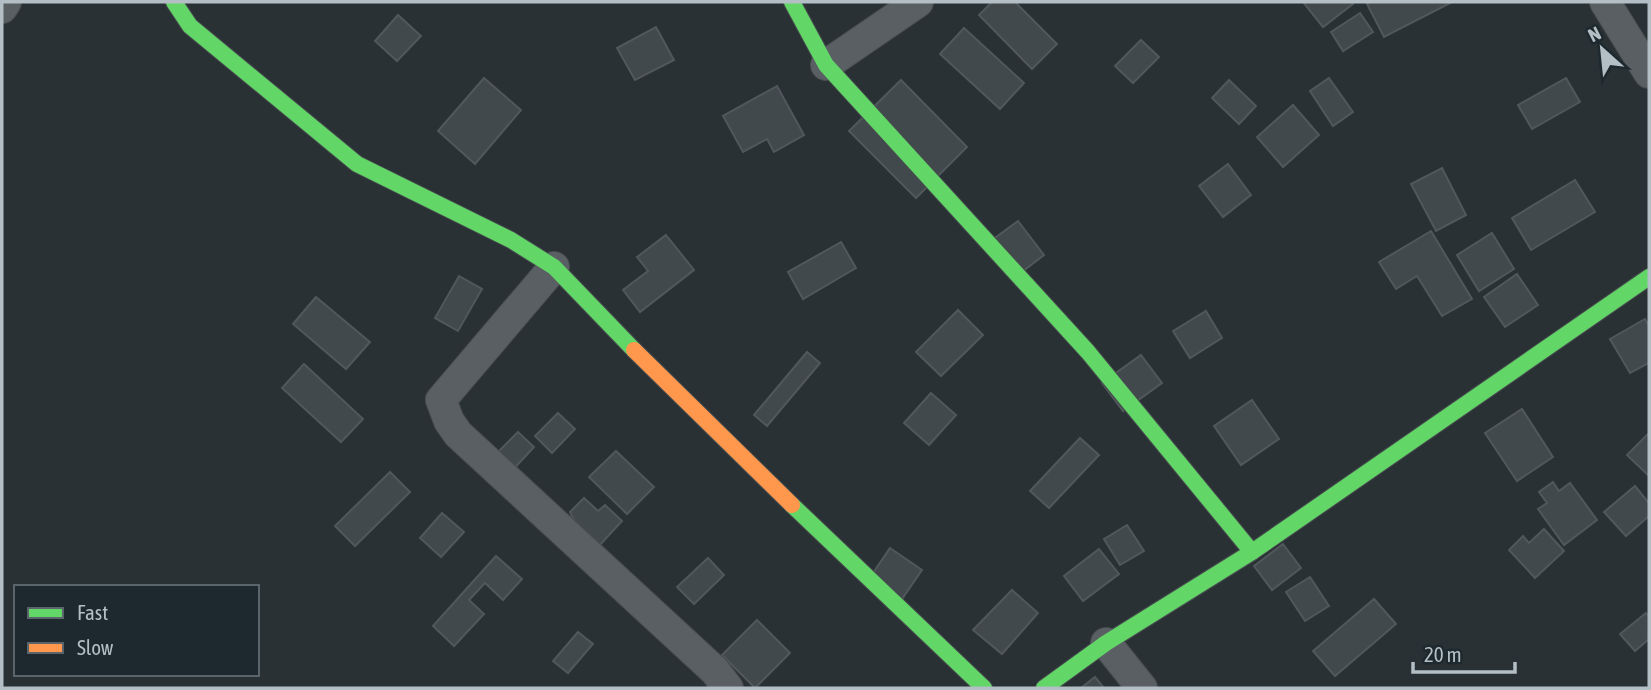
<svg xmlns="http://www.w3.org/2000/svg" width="1651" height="690" font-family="'Asap Condensed',sans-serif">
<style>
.building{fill:#42494c;stroke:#51585c;stroke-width:2}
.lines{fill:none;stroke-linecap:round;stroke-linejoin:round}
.street-casing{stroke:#474d4f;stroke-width:32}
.fast-casing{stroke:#474d4f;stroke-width:18}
.slow-casing{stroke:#474d4f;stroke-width:18}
.street{stroke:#595f63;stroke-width:30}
.fast{stroke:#63d668;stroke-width:16}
.slow{stroke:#ff974d;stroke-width:16}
</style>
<rect width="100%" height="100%" fill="#293134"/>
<g class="building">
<polygon points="992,2 1015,2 1057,44 1032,69 979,15"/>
<polygon points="1303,2 1351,2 1353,4 1323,27"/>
<polygon points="1371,2 1452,2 1384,37 1367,4"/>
<polygon points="1360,13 1373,32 1343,51 1331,32"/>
<polygon points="398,15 421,36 397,61 375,41"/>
<polygon points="656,27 674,60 635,80 617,48"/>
<polygon points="964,28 1024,83 1000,109 940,54"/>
<polygon points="1141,40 1159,57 1133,83 1115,66"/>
<polygon points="484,78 521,110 475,164 438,131"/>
<polygon points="1329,78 1353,112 1333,126 1310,91"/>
<polygon points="1566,78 1580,102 1532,129 1518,105"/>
<polygon points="901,80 967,147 916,198 849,131"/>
<polygon points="1229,80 1256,106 1239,124 1212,98"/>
<polygon points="777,86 804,135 774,152 767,139 743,152 723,116"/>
<polygon points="1293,105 1319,135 1283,167 1257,137"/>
<polygon points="1228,164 1251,195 1223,217 1199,186"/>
<polygon points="1442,168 1466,215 1436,231 1411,184"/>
<polygon points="1575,180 1595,212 1531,250 1512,218"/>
<polygon points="1018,221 1044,255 1014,278 988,243"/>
<polygon points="1431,231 1472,299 1442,316 1417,276 1396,289 1379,262"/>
<polygon points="1492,233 1514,269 1479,291 1457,255"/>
<polygon points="666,235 694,270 640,312 623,290 648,271 637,257"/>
<polygon points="841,242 856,268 803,299 788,272"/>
<polygon points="1517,274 1538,305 1505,327 1484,297"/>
<polygon points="459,276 482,289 458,331 435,318"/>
<polygon points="316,297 370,342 346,369 293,324"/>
<polygon points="958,310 983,335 941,376 916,352"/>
<polygon points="1206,311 1222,338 1190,358 1173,331"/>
<polygon points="1645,319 1649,326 1649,363 1630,373 1610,339"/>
<polygon points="807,352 820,363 767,426 754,415"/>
<polygon points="1141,355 1162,383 1123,411 1102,383"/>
<polygon points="304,364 363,419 341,442 282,388"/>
<polygon points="931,393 956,415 929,445 904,423"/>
<polygon points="1252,400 1279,439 1241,465 1214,426"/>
<polygon points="1522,409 1553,457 1517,481 1485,433"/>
<polygon points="558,413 575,429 552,453 535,436"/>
<polygon points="518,432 534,447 508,475 491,459"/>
<polygon points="1649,433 1649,473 1648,475 1627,455"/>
<polygon points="1080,438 1099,455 1049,508 1030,491"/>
<polygon points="616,451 654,487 627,514 589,477"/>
<polygon points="390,472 410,492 355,546 335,526"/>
<polygon points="1553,482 1559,491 1570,483 1597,520 1564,545 1538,509 1547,503 1539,492"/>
<polygon points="1635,486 1649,503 1649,516 1626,536 1604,512"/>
<polygon points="584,498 598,511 605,505 622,521 598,547 576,525 570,512"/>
<polygon points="442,513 464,532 441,557 420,538"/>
<polygon points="1127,525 1144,551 1120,565 1104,539"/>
<polygon points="1544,529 1564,551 1535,578 1509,550 1523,536 1529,543"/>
<polygon points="1283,544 1301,568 1272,590 1254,566"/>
<polygon points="890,548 922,570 902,599 871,576"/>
<polygon points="1099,549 1119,574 1083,601 1064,576"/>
<polygon points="496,556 522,579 503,600 485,583 469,600 484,614 454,646 433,626"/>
<polygon points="708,558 724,575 694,604 677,587"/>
<polygon points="1310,577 1329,606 1305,621 1286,592"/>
<polygon points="1012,590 1038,613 1002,654 973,630"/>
<polygon points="1374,599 1396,624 1335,676 1313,651"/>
<polygon points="1646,613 1649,617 1649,639 1635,651 1620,634"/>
<polygon points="757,620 790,653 755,688 722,655"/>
<polygon points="578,632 593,644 568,673 553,661"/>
<polygon points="1095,677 1104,688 1081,688"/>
</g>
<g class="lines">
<defs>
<g id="street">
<polyline points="1605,2 1649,73"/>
<polyline points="2,8 6,2"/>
<polyline points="826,65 918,2"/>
<polyline points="554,267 441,400 449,421 458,434 715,671 728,688"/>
<polyline points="1106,643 1142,688"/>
</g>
<g id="fast">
<polyline points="174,2 190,26 357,164 511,240 554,267 634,350"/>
<polyline points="792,2 826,65 1088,352 1252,552"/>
<polyline points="792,505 984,688"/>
<polyline points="1044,688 1106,643 1252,552 1649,277"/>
</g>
<polyline id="slow" points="634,350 792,505"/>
</defs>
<use href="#street" class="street-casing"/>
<use href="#fast" class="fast-casing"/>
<use href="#slow" class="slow-casing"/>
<use href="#street" class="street"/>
<use href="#fast" class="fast"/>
<use href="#slow" class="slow"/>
</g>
<rect width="1651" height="690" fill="none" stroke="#b3bec5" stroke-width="7"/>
<rect x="14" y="585" width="245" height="91" fill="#1d282f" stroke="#59646b" stroke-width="2"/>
<rect x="28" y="608" width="35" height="10" fill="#63d668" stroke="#59646b" stroke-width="2"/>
<text x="77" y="620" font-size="21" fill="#b3bec5">Fast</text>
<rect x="28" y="643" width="35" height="10" fill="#ff974d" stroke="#59646b" stroke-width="2"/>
<text x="77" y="655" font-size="21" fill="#b3bec5">Slow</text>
<g transform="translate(1602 49) rotate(333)" stroke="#1d282f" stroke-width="5" paint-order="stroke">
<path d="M0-5L12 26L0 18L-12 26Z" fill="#b3bec5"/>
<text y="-10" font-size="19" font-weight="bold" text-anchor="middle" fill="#b3bec5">N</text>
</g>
<path d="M1413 662v10h102v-10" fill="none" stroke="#b3bec5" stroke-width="3.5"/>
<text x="1424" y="662" font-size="21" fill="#b3bec5" stroke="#1d282f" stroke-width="5" paint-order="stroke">20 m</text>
</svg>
